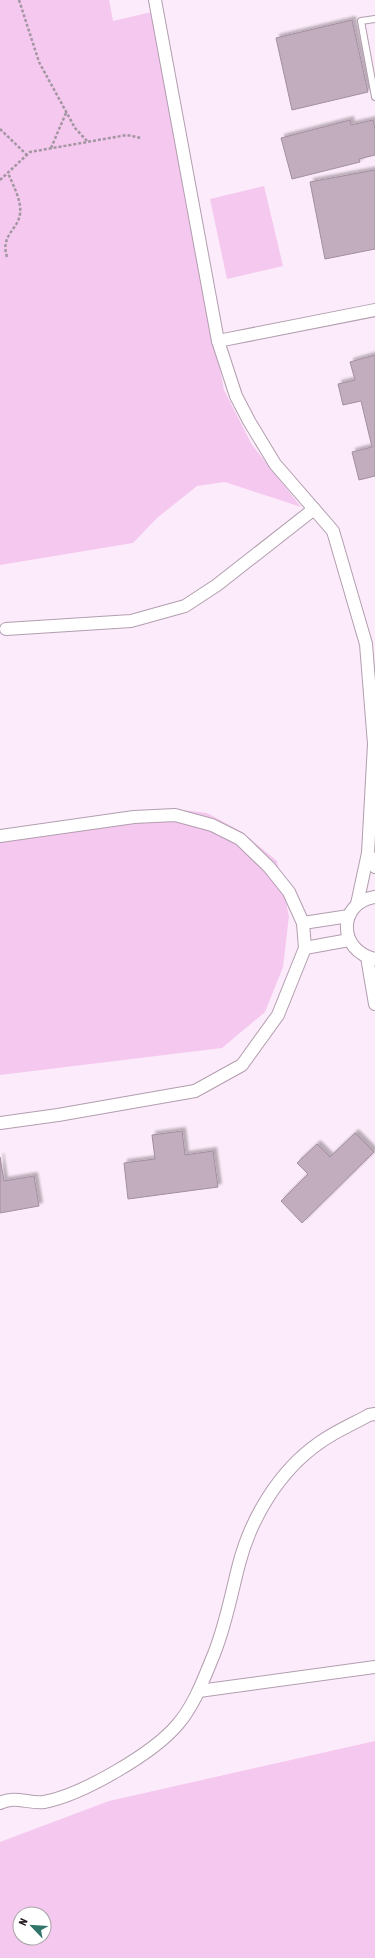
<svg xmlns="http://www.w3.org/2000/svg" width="375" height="1958" font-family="'Asap Condensed',sans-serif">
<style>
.green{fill:#f5c8ef;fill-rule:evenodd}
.building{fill:#c2adbf;stroke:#a28e9f;filter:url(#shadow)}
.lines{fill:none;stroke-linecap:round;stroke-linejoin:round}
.service-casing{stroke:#b29eaf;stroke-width:8}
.minor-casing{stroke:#b29eaf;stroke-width:14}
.path{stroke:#a396a1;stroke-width:2.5;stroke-dasharray:3 2;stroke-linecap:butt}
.service{stroke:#fff;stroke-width:6}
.minor{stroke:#fff;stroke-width:12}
</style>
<defs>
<filter id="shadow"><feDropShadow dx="3.5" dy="-3.5" stdDeviation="1" flood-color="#0004"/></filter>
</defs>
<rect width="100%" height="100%" fill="#fcebfa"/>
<g class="green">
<polygon points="0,0 109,0 113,21 152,12 224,390 252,445 301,507 225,482 197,486 157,518 133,543 0,565"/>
<polygon points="264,186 283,266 227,279 210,199"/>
<polygon points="174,809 207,813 242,832 277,861 289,916 283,967 265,1012 222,1048 0,1075 0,837"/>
<path d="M375,1741v217h-375v-116l109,-41zM20,1914h24v24h-24z"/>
</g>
<g class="building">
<polygon points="352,20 368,92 292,110 276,38"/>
<polygon points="350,120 351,125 373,120 375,129 375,155 359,159 360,162 292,179 281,138"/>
<polygon points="375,170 375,249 325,259 310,182"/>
<polygon points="375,355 375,476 359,480 352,452 372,447 361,401 343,405 338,384 355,380 350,362"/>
<polygon points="182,1131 185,1155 213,1151 218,1187 128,1199 124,1163 155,1159 152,1135"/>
<polygon points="355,1133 374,1152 302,1223 281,1201 308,1174 297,1163 317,1144 330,1157"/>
<polygon points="0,1157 4,1181 34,1176 39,1206 0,1213"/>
</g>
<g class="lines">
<defs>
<polyline id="service" points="375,19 361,21 375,97"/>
<g id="minor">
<polyline points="155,0 218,341 236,396 249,421 275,464 333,531 366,644 374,744 368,853 357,904"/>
<polyline points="218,341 375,310"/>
<polyline points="6,629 131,621 185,606 217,585 314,509"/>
<polyline points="0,836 134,817 175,815 212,825 240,839 269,867 289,892 303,923 305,948 278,1015 242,1065 195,1091 58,1115 0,1123"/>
<polyline points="368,853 375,867"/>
<path d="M375,897c-38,6 -37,54 0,62"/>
<polyline points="303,923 349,916"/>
<polyline points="305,948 349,940"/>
<polyline points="367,957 375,1004"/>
<polyline points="199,1691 375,1667"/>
<path d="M0,1803c15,-8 29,1 44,-1 38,-7 110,-49 134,-78 17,-20 26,-46 36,-70 12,-30 17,-59 25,-90 12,-46 40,-93 80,-121 15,-11 34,-19 50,-28l6,-1"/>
</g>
</defs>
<use href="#service" class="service-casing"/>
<use href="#minor" class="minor-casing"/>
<g class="path">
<polyline points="19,0 39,62 75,128 88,142"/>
<polyline points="0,129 27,155"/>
<polyline points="51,148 66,113"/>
<polyline points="0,180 30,152 127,135 141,138"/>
<path d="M7,257c-7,-22 11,-27 13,-43 2,-13 -7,-29 -12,-41"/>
</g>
<use href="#service" class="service"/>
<use href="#minor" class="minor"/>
</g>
<g transform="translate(32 1926) rotate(295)"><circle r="19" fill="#ffffff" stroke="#a8a5a7"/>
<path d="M0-3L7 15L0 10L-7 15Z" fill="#30756a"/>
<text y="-6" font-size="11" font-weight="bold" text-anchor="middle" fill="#261e24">N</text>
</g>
</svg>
